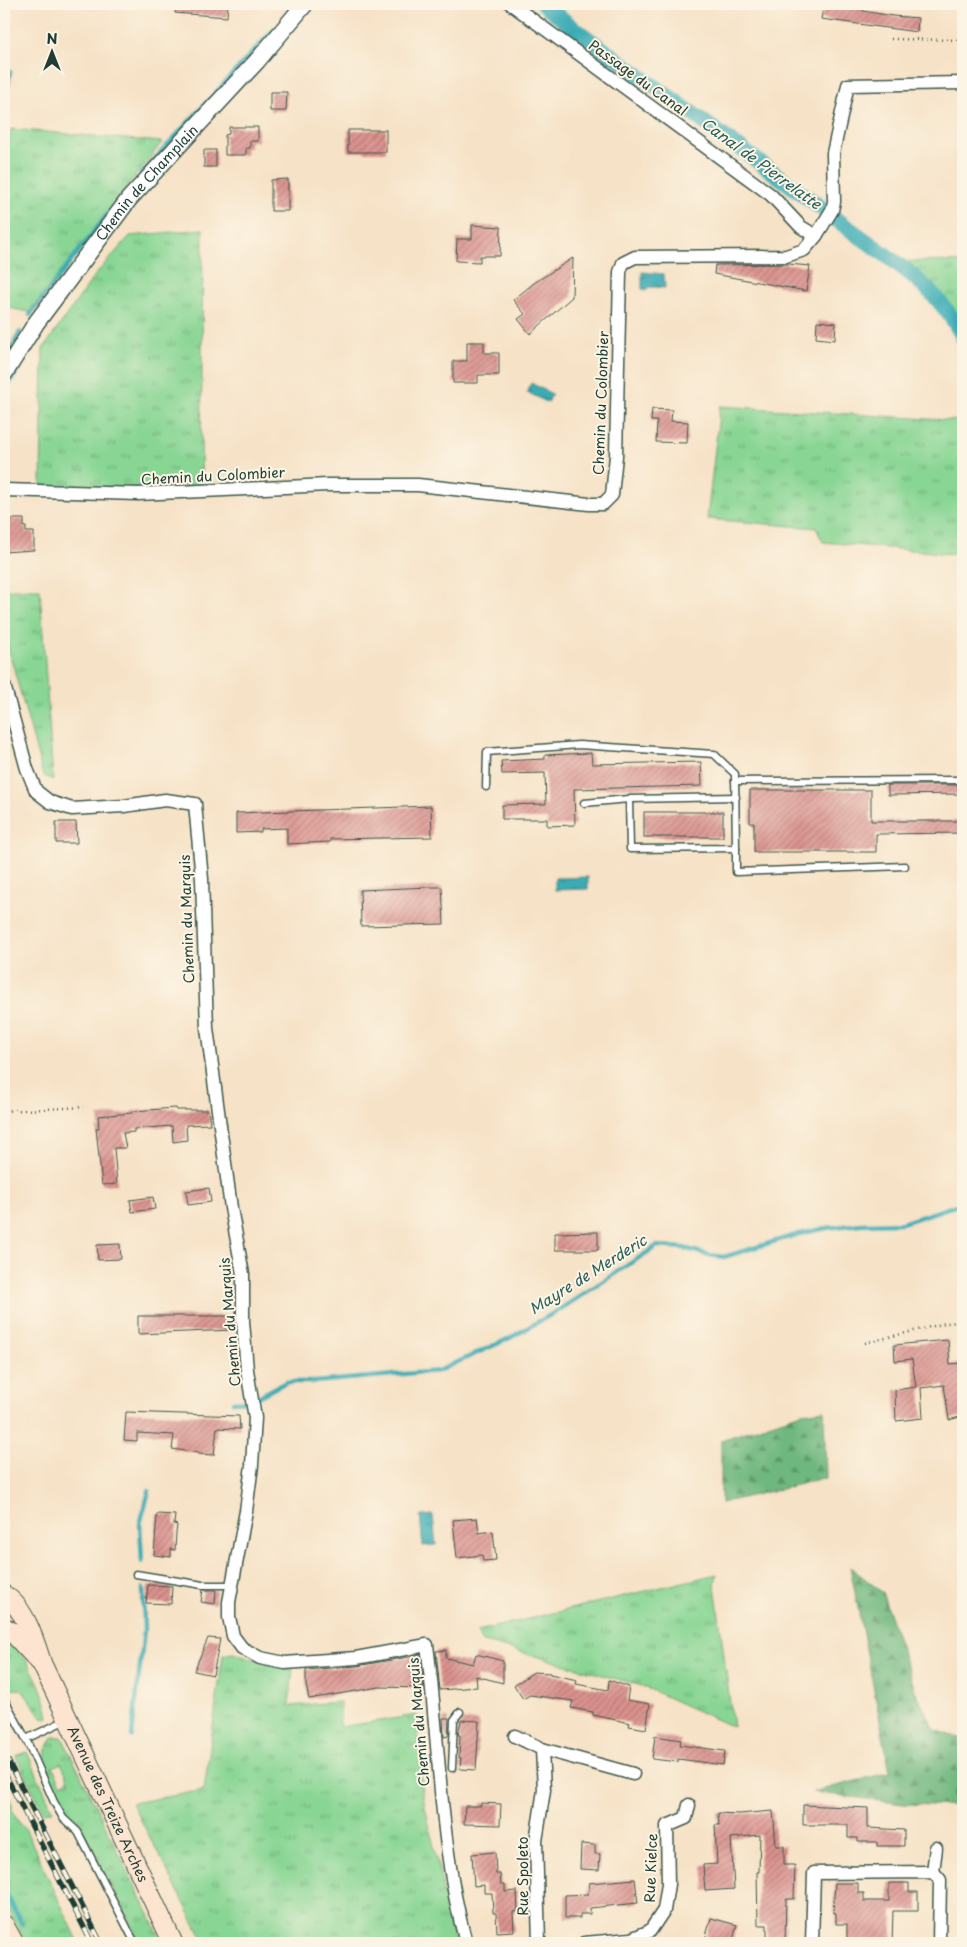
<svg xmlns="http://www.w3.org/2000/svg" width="967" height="1947" font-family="'Playpen Sans',sans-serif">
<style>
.grass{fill:url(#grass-tufts);stroke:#548a64;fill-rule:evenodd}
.forest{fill:url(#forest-firs);stroke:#467a59}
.water{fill:url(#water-ripples);stroke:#2c7474}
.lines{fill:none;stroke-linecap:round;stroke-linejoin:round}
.stream{stroke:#3aacb5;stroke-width:4.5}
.canal{stroke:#3aacb5;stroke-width:16}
.building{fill:url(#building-hatch)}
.service-casing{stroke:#3f564a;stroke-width:9}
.minor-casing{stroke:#3f564a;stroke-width:15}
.tertiary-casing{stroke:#3f564a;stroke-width:19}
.secondary-casing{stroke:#3f564a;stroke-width:21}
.path{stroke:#3f564a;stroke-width:2.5;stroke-dasharray:1 4;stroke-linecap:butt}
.service{stroke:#fff;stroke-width:6}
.minor{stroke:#fff;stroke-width:12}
.tertiary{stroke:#fff;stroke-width:16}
.secondary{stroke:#fde4d0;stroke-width:19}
.rail-casing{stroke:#1f3d34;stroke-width:5.5}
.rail{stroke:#fcf5e5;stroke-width:4;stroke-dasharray:11;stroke-linecap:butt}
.labels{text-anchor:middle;stroke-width:4;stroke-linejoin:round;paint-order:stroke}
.street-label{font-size:14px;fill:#1f3d34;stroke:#fcf5e5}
.water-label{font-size:15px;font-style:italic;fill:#275e5b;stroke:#fcf5e5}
</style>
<defs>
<pattern id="grass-tufts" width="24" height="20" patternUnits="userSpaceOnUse" patternTransform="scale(1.25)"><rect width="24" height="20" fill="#89d694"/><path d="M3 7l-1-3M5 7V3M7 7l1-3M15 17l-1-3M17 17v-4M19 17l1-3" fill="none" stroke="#6faf7a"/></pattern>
<pattern id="forest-firs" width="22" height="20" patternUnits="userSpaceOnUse" patternTransform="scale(1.25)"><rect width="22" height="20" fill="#6eb77e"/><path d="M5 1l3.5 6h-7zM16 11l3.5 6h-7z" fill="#5a9668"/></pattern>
<pattern id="water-ripples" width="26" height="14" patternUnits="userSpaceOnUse" patternTransform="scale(1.25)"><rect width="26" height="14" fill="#3aacb5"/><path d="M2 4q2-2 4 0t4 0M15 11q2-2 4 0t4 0" fill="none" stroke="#308d94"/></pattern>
<pattern id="building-hatch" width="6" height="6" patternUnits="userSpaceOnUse" patternTransform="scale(1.25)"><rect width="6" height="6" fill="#db928e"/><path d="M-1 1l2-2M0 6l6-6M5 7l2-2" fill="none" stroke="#b17875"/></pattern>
</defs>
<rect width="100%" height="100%" fill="#fcf5e5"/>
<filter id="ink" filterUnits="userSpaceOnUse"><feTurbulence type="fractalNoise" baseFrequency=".02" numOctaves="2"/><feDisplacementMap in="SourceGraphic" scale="10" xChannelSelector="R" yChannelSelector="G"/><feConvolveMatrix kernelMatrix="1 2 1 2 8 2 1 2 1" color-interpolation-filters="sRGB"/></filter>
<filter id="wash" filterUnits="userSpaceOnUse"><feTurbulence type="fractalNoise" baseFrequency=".0096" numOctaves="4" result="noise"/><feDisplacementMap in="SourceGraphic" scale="20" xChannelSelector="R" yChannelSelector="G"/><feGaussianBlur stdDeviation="1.12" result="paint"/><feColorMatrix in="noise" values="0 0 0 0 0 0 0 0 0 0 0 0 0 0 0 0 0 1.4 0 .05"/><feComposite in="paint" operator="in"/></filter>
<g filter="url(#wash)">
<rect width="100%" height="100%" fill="#f6e2c6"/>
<g class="grass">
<polygon points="11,129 162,142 29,312 4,307 4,161"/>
<polygon points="203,229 201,486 114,488 41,486 43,349 95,275 130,236"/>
<polygon points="908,261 963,262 963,324 960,318"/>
<polygon points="720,406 963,421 963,555 823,542 816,528 707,519"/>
<polygon points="4,589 40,589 53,780 43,775 4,633"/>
<polygon points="717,1574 715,1585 733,1727 642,1686 481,1641 477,1631"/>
<path d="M4,1637c22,14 41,54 45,80l-6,2 -21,-29 -18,-3z"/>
<polygon points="233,1653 293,1669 289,1706 340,1702 340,1727 417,1715 423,1797 455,1943 205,1943 132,1803 204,1790 223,1655"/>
<path d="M53,1737h9l101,206h-23l-17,-35 -44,-82 -21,-23 -8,-20 -5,-21 1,-12zM61,1763l8,17 -8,4 -8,-17z"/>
<polygon points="27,1752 53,1811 48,1811 44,1813 16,1756"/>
<polygon points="4,1787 12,1804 12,1811 20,1824 24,1826 79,1943 26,1943 4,1902"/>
</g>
<g class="forest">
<polygon points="824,1410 826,1478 721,1503 721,1440 801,1413"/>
<polygon points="850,1567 882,1592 915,1690 935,1730 963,1739 963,1806 903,1804 813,1792 890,1772"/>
</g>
<g class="water">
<polygon points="4,70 12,71 8,93 4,92"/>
<polygon points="642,272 664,274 665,288 649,287 646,290 642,289"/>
<polygon points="531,383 552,394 548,403 527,392"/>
<polygon points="588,877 588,889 555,890 555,878"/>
<polygon points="433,1515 436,1545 423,1546 420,1516"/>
</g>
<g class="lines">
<g class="stream">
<polyline points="141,174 274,29"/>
<polyline points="30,315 109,212"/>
<polyline points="8,353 20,332"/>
<polyline points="4,394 19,367"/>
<polyline points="233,1402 250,1401 286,1382 314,1382 438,1371 510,1338 559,1310 657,1246 684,1248 709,1255 724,1257 799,1234 827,1228 861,1224 902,1223 963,1203"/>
<polyline points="142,1562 140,1524 149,1491"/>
<polyline points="132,1736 144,1631 143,1588"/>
<polyline points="4,1890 22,1924"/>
</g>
<path class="canal" d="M544,4l28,23c90,65 182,130 272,198 42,31 97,63 119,113"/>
</g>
<g id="blocks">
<g class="building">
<polygon points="176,4 228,4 227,17 175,13"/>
<polygon points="824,4 865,4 863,11 893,16 918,18 917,32 821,19"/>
<polygon points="270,92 287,92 286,111 270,111"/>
<polygon points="229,127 258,127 258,141 250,141 250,148 246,148 246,155 225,155 225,135 229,134"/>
<rect x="348" y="130" width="38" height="22"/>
<rect x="204" y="150" width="12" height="17"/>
<polygon points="288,179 288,211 271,211 271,180"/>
<polygon points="472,225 501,227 500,256 480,256 480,262 456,261 457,239 472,239"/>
<polygon points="573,258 572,297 530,334 518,319 525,314 513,300 534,283"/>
<polygon points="788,264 810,266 806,291 714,274 715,265"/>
<polygon points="817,321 836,323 835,340 816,338"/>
<polygon points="467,342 484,342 484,353 499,353 499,375 478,375 478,383 453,383 453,361 467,361"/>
<polygon points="652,409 672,410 671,421 688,422 687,443 656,442 657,421 651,421"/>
<polygon points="4,519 24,519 24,527 26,527 26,532 34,532 34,550 4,552"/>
<polygon points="591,753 592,764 701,762 702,786 574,789 575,825 547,826 547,819 502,819 502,805 546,804 545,773 502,774 501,761 545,759 545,755"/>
<polygon points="888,785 963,785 963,794 888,795"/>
<polygon points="750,790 871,790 871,821 963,821 963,833 876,834 876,852 754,852 754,823 750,823"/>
<polygon points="431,806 432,837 330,839 330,842 287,844 287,828 261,829 261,832 236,833 236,813"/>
<rect x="644" y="812" width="79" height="25"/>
<polygon points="56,822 76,822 77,843 56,843"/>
<polygon points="430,887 442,887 444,924 361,926 360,890"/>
<polygon points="176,1108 177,1110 208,1110 210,1124 186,1125 187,1140 173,1142 172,1126 134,1129 134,1132 123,1133 126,1148 114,1148 117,1184 102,1185 96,1128 99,1128 98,1116 132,1113 132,1111"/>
<polygon points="209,1188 211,1202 188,1205 186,1191"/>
<polygon points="153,1197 155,1209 132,1212 130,1200"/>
<polygon points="598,1232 598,1250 555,1250 555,1233"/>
<polygon points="120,1244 121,1259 98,1260 97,1245"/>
<polygon points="138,1316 232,1316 233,1330 138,1334"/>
<polygon points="948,1340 950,1364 963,1363 963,1416 949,1420 944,1385 921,1388 923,1418 896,1421 895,1390 916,1387 912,1359 895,1361 894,1345"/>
<polygon points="126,1412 239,1416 240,1429 217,1428 214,1455 199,1454 199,1453 172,1449 174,1435 137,1433 137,1441 124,1440"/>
<polygon points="157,1514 175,1515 174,1524 177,1525 176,1533 175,1550 171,1549 171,1557 154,1555"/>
<polygon points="477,1518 479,1533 493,1531 496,1560 483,1561 482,1555 457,1558 453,1520"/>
<polygon points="148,1585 172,1586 171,1604 146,1603"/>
<polygon points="203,1590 216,1590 215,1604 201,1602"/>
<polygon points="208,1638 220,1639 213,1675 194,1671"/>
<polygon points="446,1650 446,1658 473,1664 476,1654 503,1661 503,1683 476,1676 477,1687 440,1690 436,1651"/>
<polygon points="420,1655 424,1688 379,1687 309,1699 306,1685 306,1670 357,1666"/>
<polygon points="534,1672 550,1673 550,1674 577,1680 576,1684 608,1690 609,1680 629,1687 627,1700 650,1704 646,1729 629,1726 630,1723 593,1715 593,1712 571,1708 573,1701 530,1695 523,1699 514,1685"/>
<polygon points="443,1718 449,1718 448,1736 444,1737"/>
<polygon points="461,1720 479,1721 476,1770 460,1769 461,1758 459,1758 460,1735 458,1735"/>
<polygon points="655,1736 681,1740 680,1745 725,1751 723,1765 678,1759 678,1762 652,1759"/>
<polygon points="481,1803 501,1804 500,1825 464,1824 465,1806 481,1806"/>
<polygon points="803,1805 868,1808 868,1828 904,1830 904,1846 877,1846 877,1842 858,1842 858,1838 848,1838 848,1825 803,1825"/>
<polygon points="773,1811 776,1846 784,1846 784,1865 795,1865 794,1899 786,1899 785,1943 767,1943 767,1925 758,1925 757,1872 759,1872 760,1835 731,1838 734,1889 705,1891 703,1865 717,1864 715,1825 719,1825 718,1813 739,1814"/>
<polygon points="581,1844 595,1845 595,1854 600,1854 599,1870 580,1869"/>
<polygon points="495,1852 496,1874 500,1874 501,1884 505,1884 505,1892 517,1891 518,1911 513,1912 514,1931 497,1932 496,1913 493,1913 492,1893 484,1893 484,1885 474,1886 472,1854"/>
<polygon points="635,1879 638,1903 590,1908 590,1914 580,1914 580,1918 565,1918 565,1895 588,1894 589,1883"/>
<polygon points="835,1883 858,1883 858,1893 864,1893 864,1901 889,1901 889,1883 909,1883 909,1892 918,1892 918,1911 893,1911 892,1943 847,1943 847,1924 836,1924 836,1913 833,1913"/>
<polygon points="711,1918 737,1925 732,1943 704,1943"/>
</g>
</g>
</g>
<g filter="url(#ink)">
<use href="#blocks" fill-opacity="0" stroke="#3f564a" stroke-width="1"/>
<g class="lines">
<defs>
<g id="service">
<polyline points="735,781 963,780"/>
<polyline points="486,787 487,752 579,745 714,754 735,774 736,848 630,849 629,799 584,803"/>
<polyline points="629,799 736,797"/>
<polyline points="736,848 736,872 905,866"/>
<polyline points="136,1574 203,1585 232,1585"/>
<polyline points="5,1700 26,1739 66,1720"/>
<polyline points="26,1739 54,1802 63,1818 78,1832 135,1943"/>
<polyline points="452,1768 454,1720 460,1712"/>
</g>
<g id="minor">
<polyline points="511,4 771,195 801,227 816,236"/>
<polyline points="4,490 138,494 328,485 418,485 589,504 603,504 612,495 616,456 620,272 623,263 635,257 786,256 804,250 816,236 832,210 834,202 833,153 848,85 963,83"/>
<path d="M4,685l23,84 9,22 14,11 22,7 52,-3 41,-6 30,4 7,75 5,149 24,180 12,66v47l4,49 8,48 -3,47 -6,46 -17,91v15l4,19 9,12 18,10 25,5 71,-5 71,-13c13,100 12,200 39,298"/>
<polyline points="515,1736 542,1749 633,1774"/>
<polyline points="933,1872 936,1848"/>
<polyline points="539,1943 536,1841 544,1790 542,1749"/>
<polyline points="584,1943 631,1939 650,1931 664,1910 668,1884 667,1826 686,1818 689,1805"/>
<polyline points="812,1943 814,1873 933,1872 940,1880 939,1943"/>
</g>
<g id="tertiary">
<path id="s1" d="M4,374l32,-51 93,-124 128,-138 48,-57"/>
</g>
<g id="secondary">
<path id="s2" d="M4,1595c21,12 31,47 38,69l131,279"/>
<polyline points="4,1627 12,1632 39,1661"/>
<polyline points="4,1925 14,1943"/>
</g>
</defs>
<use href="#service" class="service-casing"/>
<use href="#minor" class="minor-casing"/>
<use href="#tertiary" class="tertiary-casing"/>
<use href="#secondary" class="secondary-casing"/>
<g class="path">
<polyline points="891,39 963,40"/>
<polyline points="4,1111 84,1107"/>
<polyline points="865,1343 946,1323 963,1322"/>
</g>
<use href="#service" class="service"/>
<use href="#minor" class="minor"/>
<use href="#tertiary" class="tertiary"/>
<use href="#secondary" class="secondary"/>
<defs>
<g id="rail">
<polyline points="4,1753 101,1943"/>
<polyline points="4,1772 92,1943"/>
</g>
</defs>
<use href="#rail" class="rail-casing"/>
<use href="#rail" class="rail"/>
</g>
</g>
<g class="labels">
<g class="street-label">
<text transform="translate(638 78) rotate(36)" y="5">Passage du Canal</text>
<text dy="5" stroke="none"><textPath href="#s1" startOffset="239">Chemin de Champlain</textPath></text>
<text transform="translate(601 403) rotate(-88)" y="5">Chemin du Colombier</text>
<text transform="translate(213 476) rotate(-3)" y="5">Chemin du Colombier</text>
<text transform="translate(187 919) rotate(-92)" y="5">Chemin du Marquis</text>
<text transform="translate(230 1322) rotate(-95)" y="5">Chemin du Marquis</text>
<text transform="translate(419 1722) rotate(-95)" y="5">Chemin du Marquis</text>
<text dy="5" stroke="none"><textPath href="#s2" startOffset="235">Avenue des Treize Arches</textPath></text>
<text transform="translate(651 1868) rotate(-88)" y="5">Rue Kielce</text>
<text transform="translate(523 1876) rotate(-90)" y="5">Rue Spoleto</text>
</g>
<g class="water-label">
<text transform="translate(761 164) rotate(36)" y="5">Canal de Pierrelatte</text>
<text transform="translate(588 1275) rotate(-32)" y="5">Mayre de Merderic</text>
</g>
</g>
<rect width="967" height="1947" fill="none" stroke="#fcf5e5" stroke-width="20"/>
<g transform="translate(52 52)" stroke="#fcf5e5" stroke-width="4" paint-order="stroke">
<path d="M0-4L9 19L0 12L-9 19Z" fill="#1f3d34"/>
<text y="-8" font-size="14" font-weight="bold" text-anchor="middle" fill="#1f3d34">N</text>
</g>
</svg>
